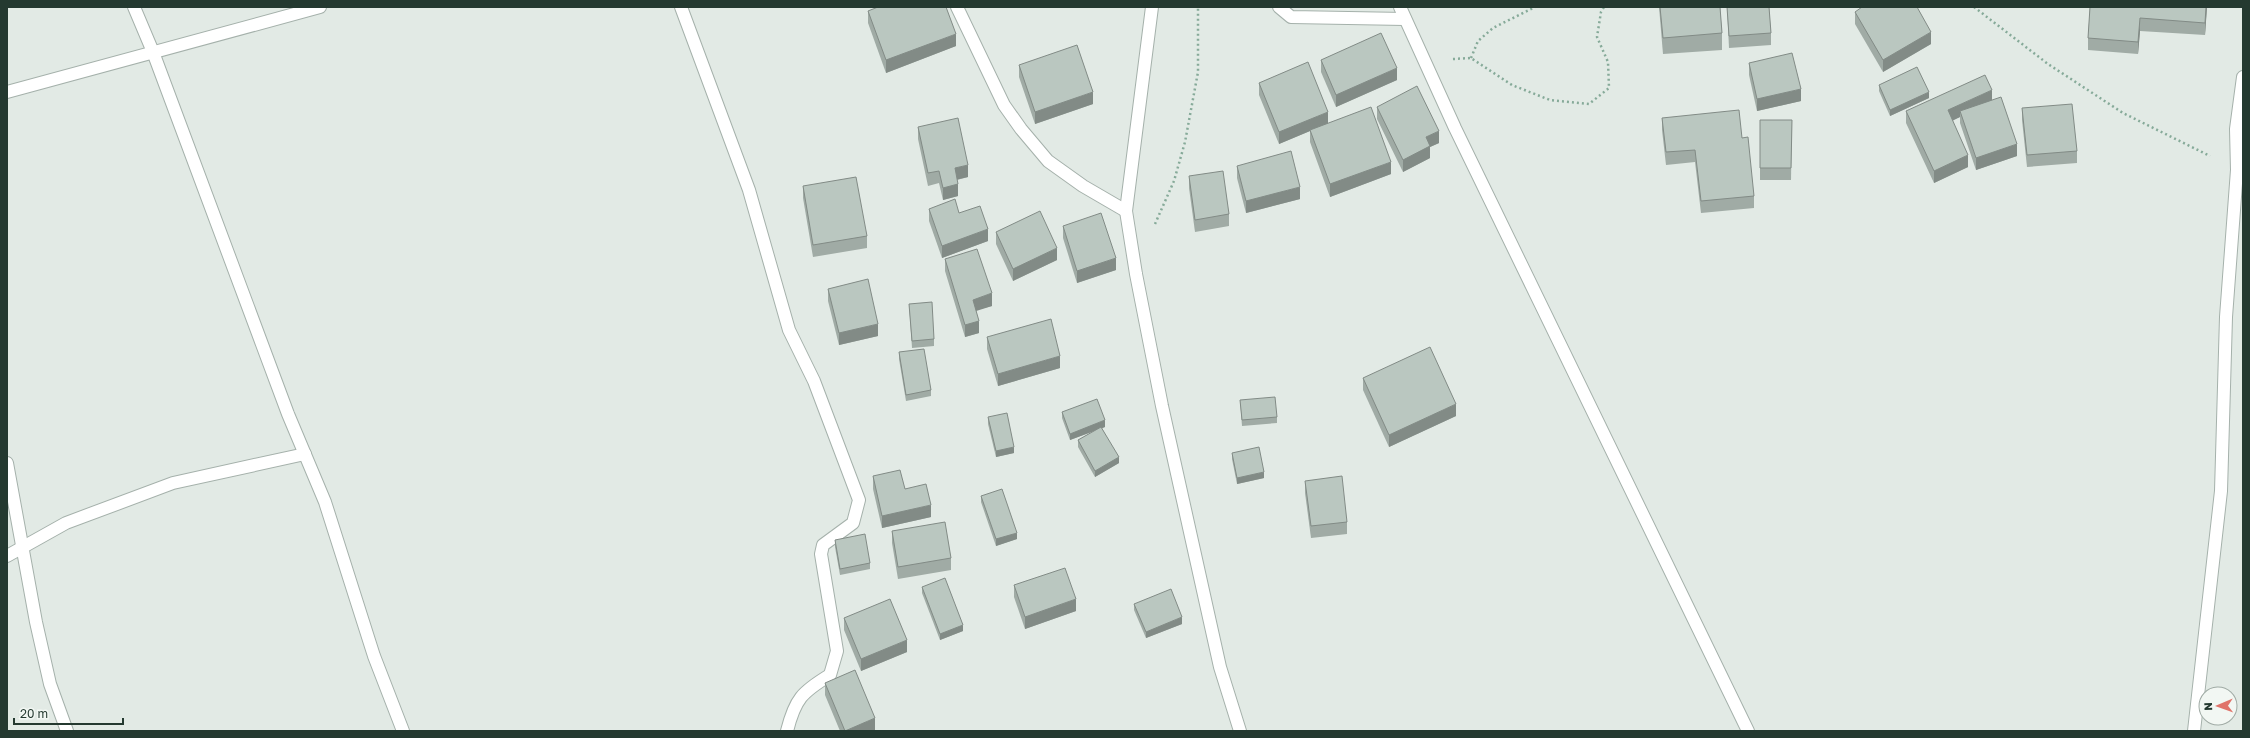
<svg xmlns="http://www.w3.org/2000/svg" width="2250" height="738" font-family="'Golos Text',sans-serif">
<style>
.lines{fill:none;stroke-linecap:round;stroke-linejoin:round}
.minor-casing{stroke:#a5b1ab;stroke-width:14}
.path{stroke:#86aa99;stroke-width:2.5;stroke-dasharray:2 3;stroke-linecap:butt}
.minor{stroke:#fff;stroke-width:12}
.wall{fill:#a0aba5}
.shaded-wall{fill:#828b86}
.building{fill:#bac7c0;stroke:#828b86}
</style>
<rect width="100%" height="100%" fill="#e2eae5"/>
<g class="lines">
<defs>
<g id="minor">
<polyline points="134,7 153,52 288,414 325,502 374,656 403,731"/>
<path d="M681,7l68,183 40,140 25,51 45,119 -6,23 -30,22 -2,9 16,97 -7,24c-28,17 -35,24 -43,56"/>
<polyline points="957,7 1004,105 1021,129 1048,161 1083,186 1126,211"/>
<polyline points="1152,7 1126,211 1136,274 1162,406 1220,667 1240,731"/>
<polyline points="1279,7 1291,17 1405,19"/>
<polyline points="1400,7 1455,128 1748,731"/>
<polyline points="7,92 320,7"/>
<polyline points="7,463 36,622 50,684 67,731"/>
<polyline points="7,556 66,523 173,483 305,454"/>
<polyline points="2194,731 2221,491 2226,317 2237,170 2236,129 2243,77"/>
</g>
</defs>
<use href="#minor" class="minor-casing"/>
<g class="path">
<polyline points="1974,7 2048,64 2123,113 2210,156"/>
<polyline points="1471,58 1478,41 1493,28 1535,7"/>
<polyline points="1453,59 1471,58 1512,85 1550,100 1589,104 1609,88 1608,62 1597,37 1601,12 1604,7"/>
<polyline points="1155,224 1174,181 1185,142 1198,72 1198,7"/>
</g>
<use href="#minor" class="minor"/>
</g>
<g class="wall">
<polygon points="1659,7 1720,7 1722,33 1722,50 1663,54"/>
<polygon points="1727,7 1769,7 1771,33 1771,45 1729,48"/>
<polygon points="2090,7 2207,7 2205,35 2140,31 2138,54 2088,50 2088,38"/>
<polygon points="868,11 956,46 886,73 868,23"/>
<polygon points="1855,12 1931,44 1883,72 1855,24"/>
<polygon points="1321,60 1397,80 1336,107 1321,72"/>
<polygon points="1749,63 1801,101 1757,111 1749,75"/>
<polygon points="1019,65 1093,104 1035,124 1019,77"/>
<polygon points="1259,83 1328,123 1391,174 1330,197 1310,142 1310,131 1279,144 1259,95"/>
<polygon points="1879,85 1929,98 1890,116 1879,91"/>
<polygon points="1992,100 2017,156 1976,170 1960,123 1960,117 1952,120 1968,167 1934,183 1906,123 1906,111"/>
<polygon points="1377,107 1439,143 1430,147 1430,158 1403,172 1377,119"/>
<polygon points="2022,108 2077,151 2077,163 2027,167 2022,120"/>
<polygon points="1662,118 1742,138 1754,196 1754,208 1701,213 1695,162 1666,165 1662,130"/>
<polygon points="1760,120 1792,120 1791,180 1760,180"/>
<polygon points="918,127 968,177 957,180 958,196 943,200 939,183 928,186 918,139"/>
<polygon points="1237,166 1300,199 1246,213 1237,178"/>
<polygon points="1189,176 1229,214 1229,226 1195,232 1189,188"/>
<polygon points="803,186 867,236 867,248 813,257 803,198"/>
<polygon points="929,209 988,241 942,258 929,221"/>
<polygon points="1063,226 1116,270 1077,283 1063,238"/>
<polygon points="996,232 1057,260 1013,281 996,244"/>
<polygon points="945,259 992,306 976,310 979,333 965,337 945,271"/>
<polygon points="828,289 878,336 839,345 828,301"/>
<polygon points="909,304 934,339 934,346 912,348"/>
<polygon points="987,337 1060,368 998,386 987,349"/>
<polygon points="899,352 931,390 931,396 906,401 899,359"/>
<polygon points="1363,378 1456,416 1389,447 1363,390"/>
<polygon points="1240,400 1277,417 1277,423 1242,426"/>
<polygon points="1062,412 1105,427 1102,428 1119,463 1095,477 1078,447 1078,440 1094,431 1070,440 1062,418"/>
<polygon points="988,417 1014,453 996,457 988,424"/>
<polygon points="1232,453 1264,478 1237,484 1232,459"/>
<polygon points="873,476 931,517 882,528 873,489"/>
<polygon points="1305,481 1347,522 1347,534 1311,538 1305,493"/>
<polygon points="981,496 1017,539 996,546 981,502"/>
<polygon points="892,531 951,558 951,570 898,579 892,543"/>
<polygon points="835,540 870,563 870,569 840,575 835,547"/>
<polygon points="1014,585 1076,611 1025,629 1014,597"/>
<polygon points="922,587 963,631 940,640 922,593"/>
<polygon points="1134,604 1182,624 1146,638 1134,610"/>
<polygon points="844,618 907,652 861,671 844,630"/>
<polygon points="825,683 875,731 840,731 825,695"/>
</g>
<g class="shaded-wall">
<polygon points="2206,7 2207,7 2205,35 2205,23"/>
<polygon points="2140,18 2140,31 2138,54 2138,42"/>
<polygon points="1931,32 1931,44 1883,72 1883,60"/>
<polygon points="956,34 956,46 886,73 886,60"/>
<polygon points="1397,68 1397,80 1336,107 1336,95"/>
<polygon points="1801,89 1801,101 1757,111 1757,99"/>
<polygon points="1992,90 1992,102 1960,111 1960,117 1948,123 1948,110"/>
<polygon points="1093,92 1093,104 1035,124 1035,112"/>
<polygon points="1929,92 1929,98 1890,116 1890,110"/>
<polygon points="1328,112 1328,124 1310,130 1310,131 1279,144 1279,132"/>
<polygon points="1439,131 1439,143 1430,147 1430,158 1403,172 1403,160 1426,137"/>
<polygon points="2017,144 2017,156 1976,170 1976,158"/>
<polygon points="1968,155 1968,167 1934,183 1934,171"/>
<polygon points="1391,162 1391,174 1330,197 1330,184"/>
<polygon points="968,165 968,177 955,180 955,168"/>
<polygon points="958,184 958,196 943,200 943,188"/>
<polygon points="1300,187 1300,199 1246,213 1246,201"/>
<polygon points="988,229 988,241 942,258 942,246"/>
<polygon points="1057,248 1057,260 1013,281 1013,269"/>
<polygon points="1116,258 1116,270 1077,283 1077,271"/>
<polygon points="992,293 992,306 973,312 973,300"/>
<polygon points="979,321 979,333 965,337 965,325"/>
<polygon points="878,324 878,336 839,345 839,333"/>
<polygon points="1060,356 1060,368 998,386 998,374"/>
<polygon points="1456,404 1456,416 1389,447 1389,435"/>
<polygon points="1105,420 1105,427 1070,440 1070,434"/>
<polygon points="1014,447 1014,453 996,457 996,451"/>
<polygon points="1119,457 1119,463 1095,477 1095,471"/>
<polygon points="1264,472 1264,478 1237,484 1237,478"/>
<polygon points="931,505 931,517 882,528 882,516"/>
<polygon points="1017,533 1017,539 996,546 996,539"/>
<polygon points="1076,599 1076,611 1025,629 1025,617"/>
<polygon points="1182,617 1182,624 1146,638 1146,632"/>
<polygon points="963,625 963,631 940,640 940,634"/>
<polygon points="907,640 907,652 861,671 861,659"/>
<polygon points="875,718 875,731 845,731"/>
</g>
<g class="building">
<polygon points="878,7 946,7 956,34 886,60 868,11"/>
<polygon points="1660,7 1720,7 1722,33 1663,38"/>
<polygon points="1727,7 1769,7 1771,33 1729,36"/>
<polygon points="1862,7 1917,7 1931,32 1883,60 1855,12"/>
<polygon points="2090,7 2206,7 2205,23 2140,18 2138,42 2088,38"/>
<polygon points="1381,33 1397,68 1336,95 1321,60"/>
<polygon points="1077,45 1093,92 1035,112 1019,65"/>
<polygon points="1792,53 1801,89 1757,99 1749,63"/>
<polygon points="1308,62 1328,112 1279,132 1259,83"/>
<polygon points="1917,67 1929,92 1890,110 1879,85"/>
<polygon points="1985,75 1992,90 1948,110 1968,155 1934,171 1906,111"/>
<polygon points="1417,86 1439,131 1426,137 1430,146 1403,160 1377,107"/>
<polygon points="2001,97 2017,144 1976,158 1960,111"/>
<polygon points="2072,104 2077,151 2027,155 2022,108"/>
<polygon points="1371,107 1391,162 1330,184 1310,130"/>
<polygon points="1739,110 1742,138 1748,137 1754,196 1701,201 1695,150 1666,152 1662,118"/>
<polygon points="958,118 968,165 955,168 958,184 943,188 939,171 928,173 918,127"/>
<polygon points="1760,120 1792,120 1791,168 1760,168"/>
<polygon points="1291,151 1300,187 1246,201 1237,166"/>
<polygon points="1223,171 1229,214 1195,220 1189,176"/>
<polygon points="856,177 867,236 813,245 803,186"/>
<polygon points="955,199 959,213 980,206 988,229 942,246 929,209"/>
<polygon points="1040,211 1057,248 1013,269 996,232"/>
<polygon points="1101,213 1116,258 1077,271 1063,226"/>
<polygon points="977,249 992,293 973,300 979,321 965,325 945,259"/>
<polygon points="868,279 878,324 839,333 828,289"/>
<polygon points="932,302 934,339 912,341 909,304"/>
<polygon points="1051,319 1060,356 998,374 987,337"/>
<polygon points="1430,347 1456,404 1389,435 1363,378"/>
<polygon points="924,349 931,390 906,395 899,352"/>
<polygon points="1275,397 1277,417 1242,420 1240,400"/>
<polygon points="1097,399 1105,420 1070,434 1062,412"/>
<polygon points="1007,413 1014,447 996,451 988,417"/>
<polygon points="1101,427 1119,457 1095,471 1078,440"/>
<polygon points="1259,447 1264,472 1237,478 1232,453"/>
<polygon points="900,470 905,489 926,484 931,505 882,516 873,476"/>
<polygon points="1342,476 1347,522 1311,526 1305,481"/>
<polygon points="1002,489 1017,533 996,539 981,496"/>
<polygon points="945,522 951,558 898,567 892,531"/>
<polygon points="865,534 870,563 840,569 835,540"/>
<polygon points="1065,568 1076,599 1025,617 1014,585"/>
<polygon points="945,578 963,625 940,634 922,587"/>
<polygon points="1171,589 1182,617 1146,632 1134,604"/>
<polygon points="890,599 907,640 861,659 844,618"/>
<polygon points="855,670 875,718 845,731 825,683"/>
</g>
<rect width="2250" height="738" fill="none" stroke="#243930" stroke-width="16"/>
<g transform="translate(2218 706) rotate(268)"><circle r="19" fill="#f2f7f3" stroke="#a0aba5"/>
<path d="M0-3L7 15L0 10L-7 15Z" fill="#e0736a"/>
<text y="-6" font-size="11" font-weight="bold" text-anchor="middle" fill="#243930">N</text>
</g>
<path d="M14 718v6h109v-6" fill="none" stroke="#243930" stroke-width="2"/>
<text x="20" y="718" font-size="12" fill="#243930" stroke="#f2f7f3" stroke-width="3" paint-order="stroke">20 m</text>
</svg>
